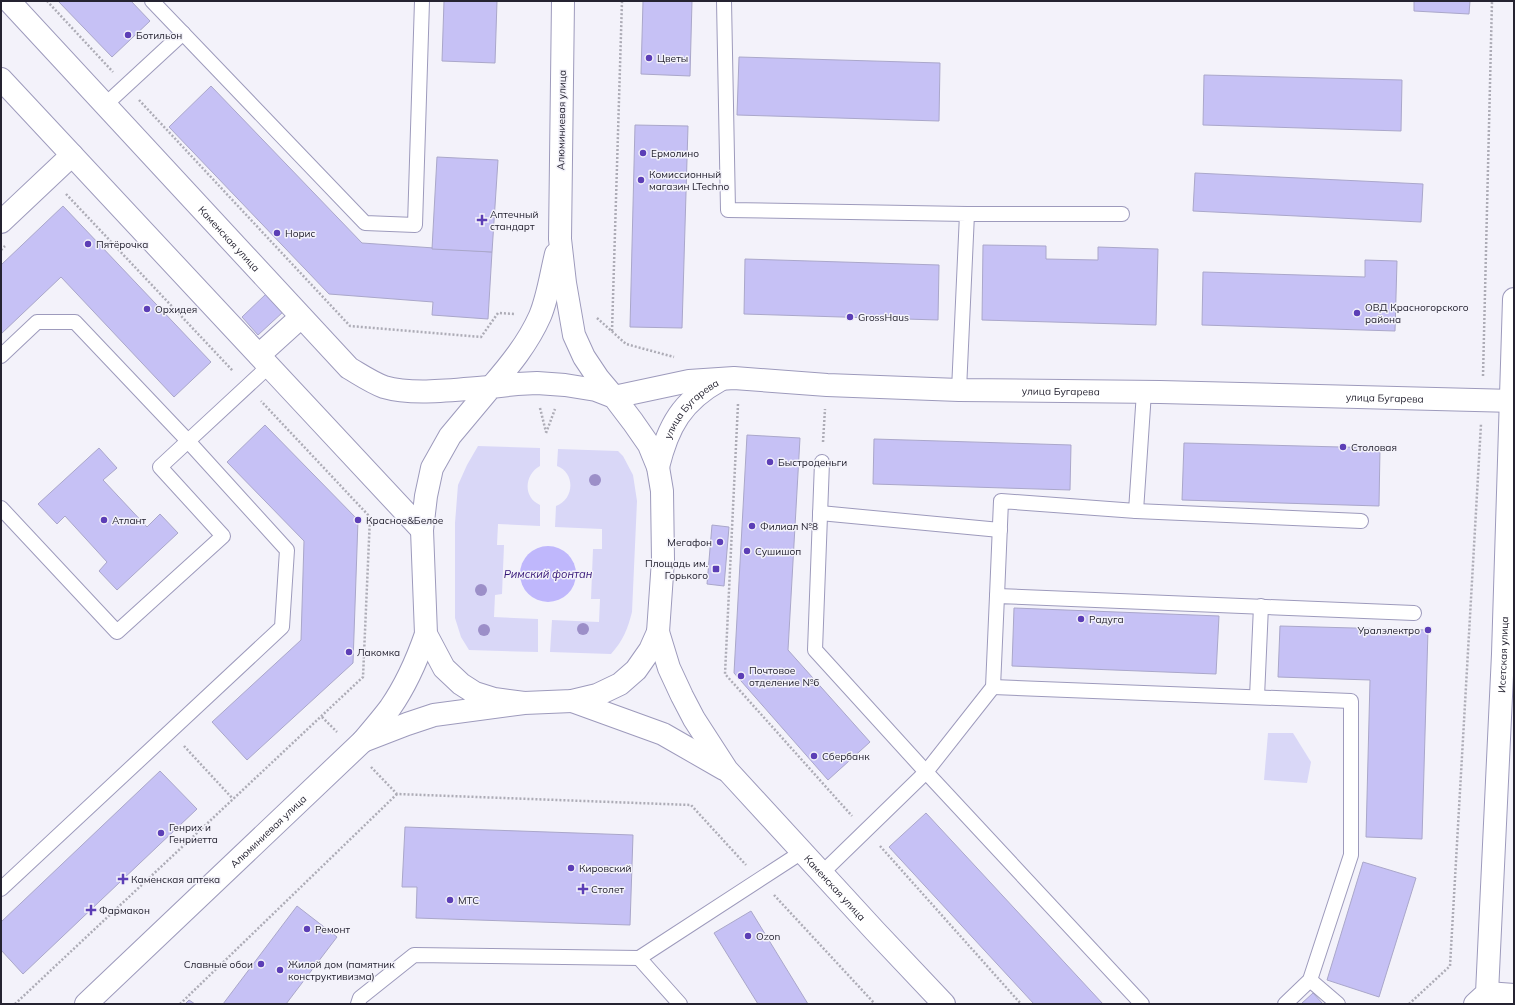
<svg xmlns="http://www.w3.org/2000/svg" width="1515" height="1005" font-family="Mulish,sans-serif">
<style>
.green{fill:#d9d7f7}
.water{fill:#bfb7fc}
.building{fill:#c6c1f5;stroke:#aaa7ca}
.lines{fill:none;stroke-linecap:round;stroke-linejoin:round}
.service-casing{stroke:#9d9abc;stroke-width:16}
.minor-casing{stroke:#9d9abc;stroke-width:24}
.tertiary-casing{stroke:#9d9abc;stroke-width:24}
.secondary-casing{stroke:#9d9abc;stroke-width:24}
.path{stroke:#adacb6;stroke-width:2.5;stroke-dasharray:2 2;stroke-linecap:butt}
.service{stroke:#fff;stroke-width:14}
.minor{stroke:#fff;stroke-width:22}
.tertiary{stroke:#fff;stroke-width:22}
.secondary{stroke:#fff;stroke-width:22}
.tree{fill:#9c8fc8}
.poi-dot{fill:#5c3eb6;stroke:#f3f2fa;stroke-width:1.5}
.labels{text-anchor:middle;stroke-width:3;stroke-linejoin:round;paint-order:stroke}
.poi-label{font-size:10px;fill:#252331;stroke:#f3f2fa;text-anchor:start}
.street-label{font-size:10px;fill:#252331;stroke:#f3f2fa}
.water-label{font-size:11px;font-style:italic;fill:#341476;stroke:#f3f2fa}
</style>
<rect width="100%" height="100%" fill="#f3f2fa"/>
<g class="green">
<path d="M478,446l62,2v18c-15,8 -18,31 0,39v21l-42,-2 -1,21h7l-2,49 -7,1 -1,22 44,2v33l-69,-2 -8,-13 -6,-19v-95l3,-38 9,-20z"/>
<path d="M558,449l60,2 5,5 10,19 4,26 -5,111c-4,16 -9,29 -21,42l-61,-2 2,-32 47,2 1,-23h-9l2,-50h9v-20l-47,-2 1,-21c18,-6 20,-33 1,-40z"/>
<polygon points="1268,733 1293,733 1311,762 1307,783 1264,780"/>
</g>
<circle class="water" cx="548" cy="574" r="28"/>
<g class="building">
<polygon points="58,1 131,1 150,21 112,57"/>
<polygon points="444,1 497,1 495,63 442,61"/>
<polygon points="643,1 692,1 690,76 641,74"/>
<polygon points="1414,1 1470,1 1469,14 1414,11"/>
<polygon points="739,57 940,63 939,121 737,115"/>
<polygon points="1204,75 1402,80 1401,131 1203,125"/>
<polygon points="211,86 362,243 492,252 488,319 432,315 433,302 329,294 169,127"/>
<polygon points="635,125 688,126 682,328 630,327"/>
<polygon points="437,157 498,160 492,252 432,249"/>
<polygon points="1195,173 1423,184 1421,222 1193,211"/>
<polygon points="63,206 211,362 174,397 61,277 1,334 1,265"/>
<polygon points="983,245 1046,246 1046,259 1098,260 1098,247 1158,249 1156,325 982,320"/>
<polygon points="745,259 939,265 938,320 744,314"/>
<polygon points="1365,260 1397,261 1395,331 1202,325 1203,272 1365,277"/>
<polygon points="266,294 283,312 258,335 242,317"/>
<polygon points="265,425 358,520 353,663 247,760 212,722 301,640 304,541 227,462"/>
<polygon points="747,435 800,438 788,650 870,742 828,780 734,673"/>
<polygon points="874,439 1071,445 1070,490 873,484"/>
<polygon points="1184,443 1380,448 1379,506 1182,500"/>
<polygon points="99,448 117,468 103,480 147,527 160,514 178,533 117,590 99,571 107,562 65,516 57,524 38,504"/>
<polygon points="712,525 729,527 724,586 707,584"/>
<polygon points="1014,608 1219,616 1216,674 1012,666"/>
<polygon points="1280,626 1428,630 1422,839 1366,837 1370,680 1278,677"/>
<polygon points="160,771 197,809 23,974 1,950 1,922"/>
<polygon points="926,813 1103,1004 1034,1004 889,847"/>
<polygon points="405,827 633,835 630,925 416,918 417,887 402,887"/>
<polygon points="1363,862 1416,878 1379,997 1327,980"/>
<polygon points="297,906 337,937 286,1004 223,1004"/>
<polygon points="751,911 808,1004 758,1004 714,933"/>
<polygon points="1313,993 1323,1004 1301,1004"/>
<polygon points="189,1000 195,1004 185,1004"/>
</g>
<g class="lines">
<defs>
<g id="service">
<polyline points="152,1 365,223 415,225 422,1"/>
<polyline points="724,1 728,210 967,214 959,390"/>
<polyline points="105,105 183,33"/>
<polyline points="967,214 1122,214"/>
<polyline points="1,356 37,322 75,322 188,441 287,550 282,627 1,889"/>
<polyline points="1,508 117,632 223,536 160,467 269,366"/>
<polyline points="1136,511 1361,521"/>
<polyline points="820,513 1000,530"/>
<polyline points="997,596 1001,501 1136,511 1144,392"/>
<polyline points="993,687 1351,701 1351,855 1310,980 1285,1004"/>
<polyline points="1257,697 1261,606"/>
<polyline points="822,873 926,772 815,650 822,462"/>
<polyline points="1310,980 1338,1004"/>
<polyline points="358,1004 360,998 414,955 639,958"/>
<polyline points="680,1004 639,958 802,852"/>
<polyline points="1142,1004 926,772 993,687 997,596 1414,613"/>
</g>
<g id="minor">
<path id="s1" d="M9,1l340,367c12,7 22,14 35,19 30,9 77,2 107,0"/>
<polyline points="1,79 422,530"/>
<polyline points="1,222 72,155"/>
<polyline points="259,355 301,317"/>
<path id="s2" d="M614,397l75,-16 45,-3 93,7 132,5 201,2 354,9"/>
<path id="s3" d="M658,467c10,-41 24,-66 62,-87"/>
<polyline points="1487,993 1514,995"/>
<path id="s4" d="M1475,1004l12,-11 16,-339 11,-355"/>
</g>
<g id="tertiary">
<path id="s5" d="M658,632l11,36 13,28 12,23 33,51 148,161 69,73"/>
<polyline points="572,701 663,734 724,769"/>
</g>
<g id="secondary">
<polyline points="563,1 560,239 565,283 574,335 584,357 598,378 614,397"/>
<path d="M491,387c19,-22 37,-44 49,-71 8,-19 11,-42 16,-62"/>
<polyline points="363,741 407,724 434,715 524,703 572,701 597,695 620,684 636,670 650,650 658,632 663,560 662,491 658,467 649,445 633,422 614,397 596,390 565,385 537,383 517,384 491,387 450,436 432,468 426,496 422,530 426,634 444,668 461,684 475,693 494,699 524,703"/>
<path id="s6" d="M86,1004l277,-263c9,-11 18,-21 27,-33 16,-23 27,-48 36,-74"/>
</g>
</defs>
<use href="#service" class="service-casing"/>
<use href="#minor" class="minor-casing"/>
<use href="#tertiary" class="tertiary-casing"/>
<use href="#secondary" class="secondary-casing"/>
<g class="path">
<polyline points="47,1 113,72"/>
<polyline points="139,100 350,326 481,337 498,313 514,314"/>
<polyline points="66,194 233,371"/>
<polyline points="1,250 5,246"/>
<polyline points="597,318 626,344 674,357"/>
<polyline points="612,331 622,1"/>
<polyline points="1483,376 1492,1"/>
<polyline points="738,404 725,674 852,816"/>
<polyline points="540,408 546,432"/>
<polyline points="546,433 555,409"/>
<polyline points="823,442 825,409"/>
<polyline points="322,717 337,732"/>
<polyline points="184,746 233,799"/>
<polyline points="371,767 397,794 691,805 746,865"/>
<polyline points="880,846 1021,1004"/>
<polyline points="774,895 875,1004"/>
<polyline points="15,1004 363,677 370,517 261,401"/>
<polyline points="180,1004 397,794"/>
<polyline points="1409,1004 1450,966 1481,424"/>
</g>
<use href="#service" class="service"/>
<use href="#minor" class="minor"/>
<use href="#tertiary" class="tertiary"/>
<use href="#secondary" class="secondary"/>
</g>
<g class="tree">
<circle cx="595" cy="480" r="6"/>
<circle cx="481" cy="590" r="6"/>
<circle cx="583" cy="629" r="6"/>
<circle cx="484" cy="630" r="6"/>
</g>
<g class="poi-dot">
<circle cx="128" cy="35" r="4"/>
<circle cx="649" cy="58" r="4"/>
<circle cx="643" cy="153" r="4"/>
<circle cx="641" cy="180" r="4"/>
<path d="M480 214h4v4h4v4h-4v4h-4v-4h-4v-4h4z"/>
<circle cx="277" cy="233" r="4"/>
<circle cx="88" cy="244" r="4"/>
<circle cx="147" cy="309" r="4"/>
<circle cx="1357" cy="313" r="4"/>
<circle cx="850" cy="317" r="4"/>
<circle cx="1343" cy="447" r="4"/>
<circle cx="770" cy="462" r="4"/>
<circle cx="104" cy="520" r="4"/>
<circle cx="358" cy="520" r="4"/>
<circle cx="752" cy="526" r="4"/>
<circle cx="720" cy="542" r="4"/>
<circle cx="747" cy="551" r="4"/>
<rect x="712" y="565" width="8" height="8" rx="2"/>
<circle cx="1081" cy="619" r="4"/>
<circle cx="1428" cy="630" r="4"/>
<circle cx="349" cy="652" r="4"/>
<circle cx="741" cy="676" r="4"/>
<circle cx="814" cy="756" r="4"/>
<circle cx="161" cy="833" r="4"/>
<circle cx="571" cy="868" r="4"/>
<path d="M121 873h4v4h4v4h-4v4h-4v-4h-4v-4h4z"/>
<path d="M581 883h4v4h4v4h-4v4h-4v-4h-4v-4h4z"/>
<circle cx="450" cy="900" r="4"/>
<path d="M89 904h4v4h4v4h-4v4h-4v-4h-4v-4h4z"/>
<circle cx="307" cy="929" r="4"/>
<circle cx="748" cy="936" r="4"/>
<circle cx="261" cy="964" r="4"/>
<circle cx="280" cy="970" r="4"/>
</g>
<g class="labels">
<g class="poi-label">
<text x="136" y="39">Ботильон</text>
<text x="657" y="62">Цветы</text>
<text x="651" y="157">Ермолино</text>
<text x="649" y="178">Комиссионный<tspan x="649" dy="12">магазин LTechno</tspan></text>
<text x="490" y="218">Аптечный<tspan x="490" dy="12">стандарт</tspan></text>
<text x="285" y="237">Норис</text>
<text x="96" y="248">Пятёрочка</text>
<text x="1365" y="311">ОВД Красногорского<tspan x="1365" dy="12">района</tspan></text>
<text x="155" y="313">Орхидея</text>
<text x="858" y="321">GrossHaus</text>
<text x="1351" y="451">Столовая</text>
<text x="778" y="466">Быстроденьги</text>
<text x="112" y="524">Атлант</text>
<text x="366" y="524">Красное&amp;Белое</text>
<text x="760" y="530">Филиал №8</text>
<text x="712" y="546" text-anchor="end">Мегафон</text>
<text x="755" y="555">Сушишоп</text>
<text x="708" y="567" text-anchor="end">Площадь им.<tspan x="708" dy="12">Горького</tspan></text>
<text x="1089" y="623">Радуга</text>
<text x="1420" y="634" text-anchor="end">Уралэлектро</text>
<text x="357" y="656">Лакомка</text>
<text x="749" y="674">Почтовое<tspan x="749" dy="12">отделение №6</tspan></text>
<text x="822" y="760">Сбербанк</text>
<text x="169" y="831">Генрих и<tspan x="169" dy="12">Генриетта</tspan></text>
<text x="579" y="872">Кировский</text>
<text x="131" y="883">Каменская аптека</text>
<text x="591" y="893">Столет</text>
<text x="458" y="904">МТС</text>
<text x="99" y="914">Фармакон</text>
<text x="315" y="933">Ремонт</text>
<text x="756" y="940">Ozon</text>
<text x="253" y="968" text-anchor="end">Славные обои</text>
<text x="288" y="968">Жилой дом (памятник<tspan x="288" dy="12">конструктивизма)</tspan></text>
</g>
<g class="street-label">
<text transform="translate(561 120) rotate(-89)" y="4">Алюминиевая улица</text>
<text dy="4" stroke="none"><textPath href="#s1" startOffset="324">Каменская улица</textPath></text>
<text dy="4" stroke="none"><textPath href="#s2" startOffset="449">улица Бугарева</textPath></text>
<text dy="4" stroke="none"><textPath href="#s2" startOffset="773">улица Бугарева</textPath></text>
<text dy="4" stroke="none"><textPath href="#s3" startOffset="69">улица Бугарева</textPath></text>
<text dy="4" stroke="none"><textPath href="#s4" startOffset="355">Исетская улица</textPath></text>
<text dy="4" stroke="none"><textPath href="#s6" startOffset="251">Алюминиевая улица</textPath></text>
<text dy="4" stroke="none"><textPath href="#s5" startOffset="315">Каменская улица</textPath></text>
</g>
<g class="water-label">
<text x="548" y="578">Римский фонтан</text>
</g>
</g>
<rect width="1515" height="1005" fill="none" stroke="#252331" stroke-width="4"/>
</svg>
